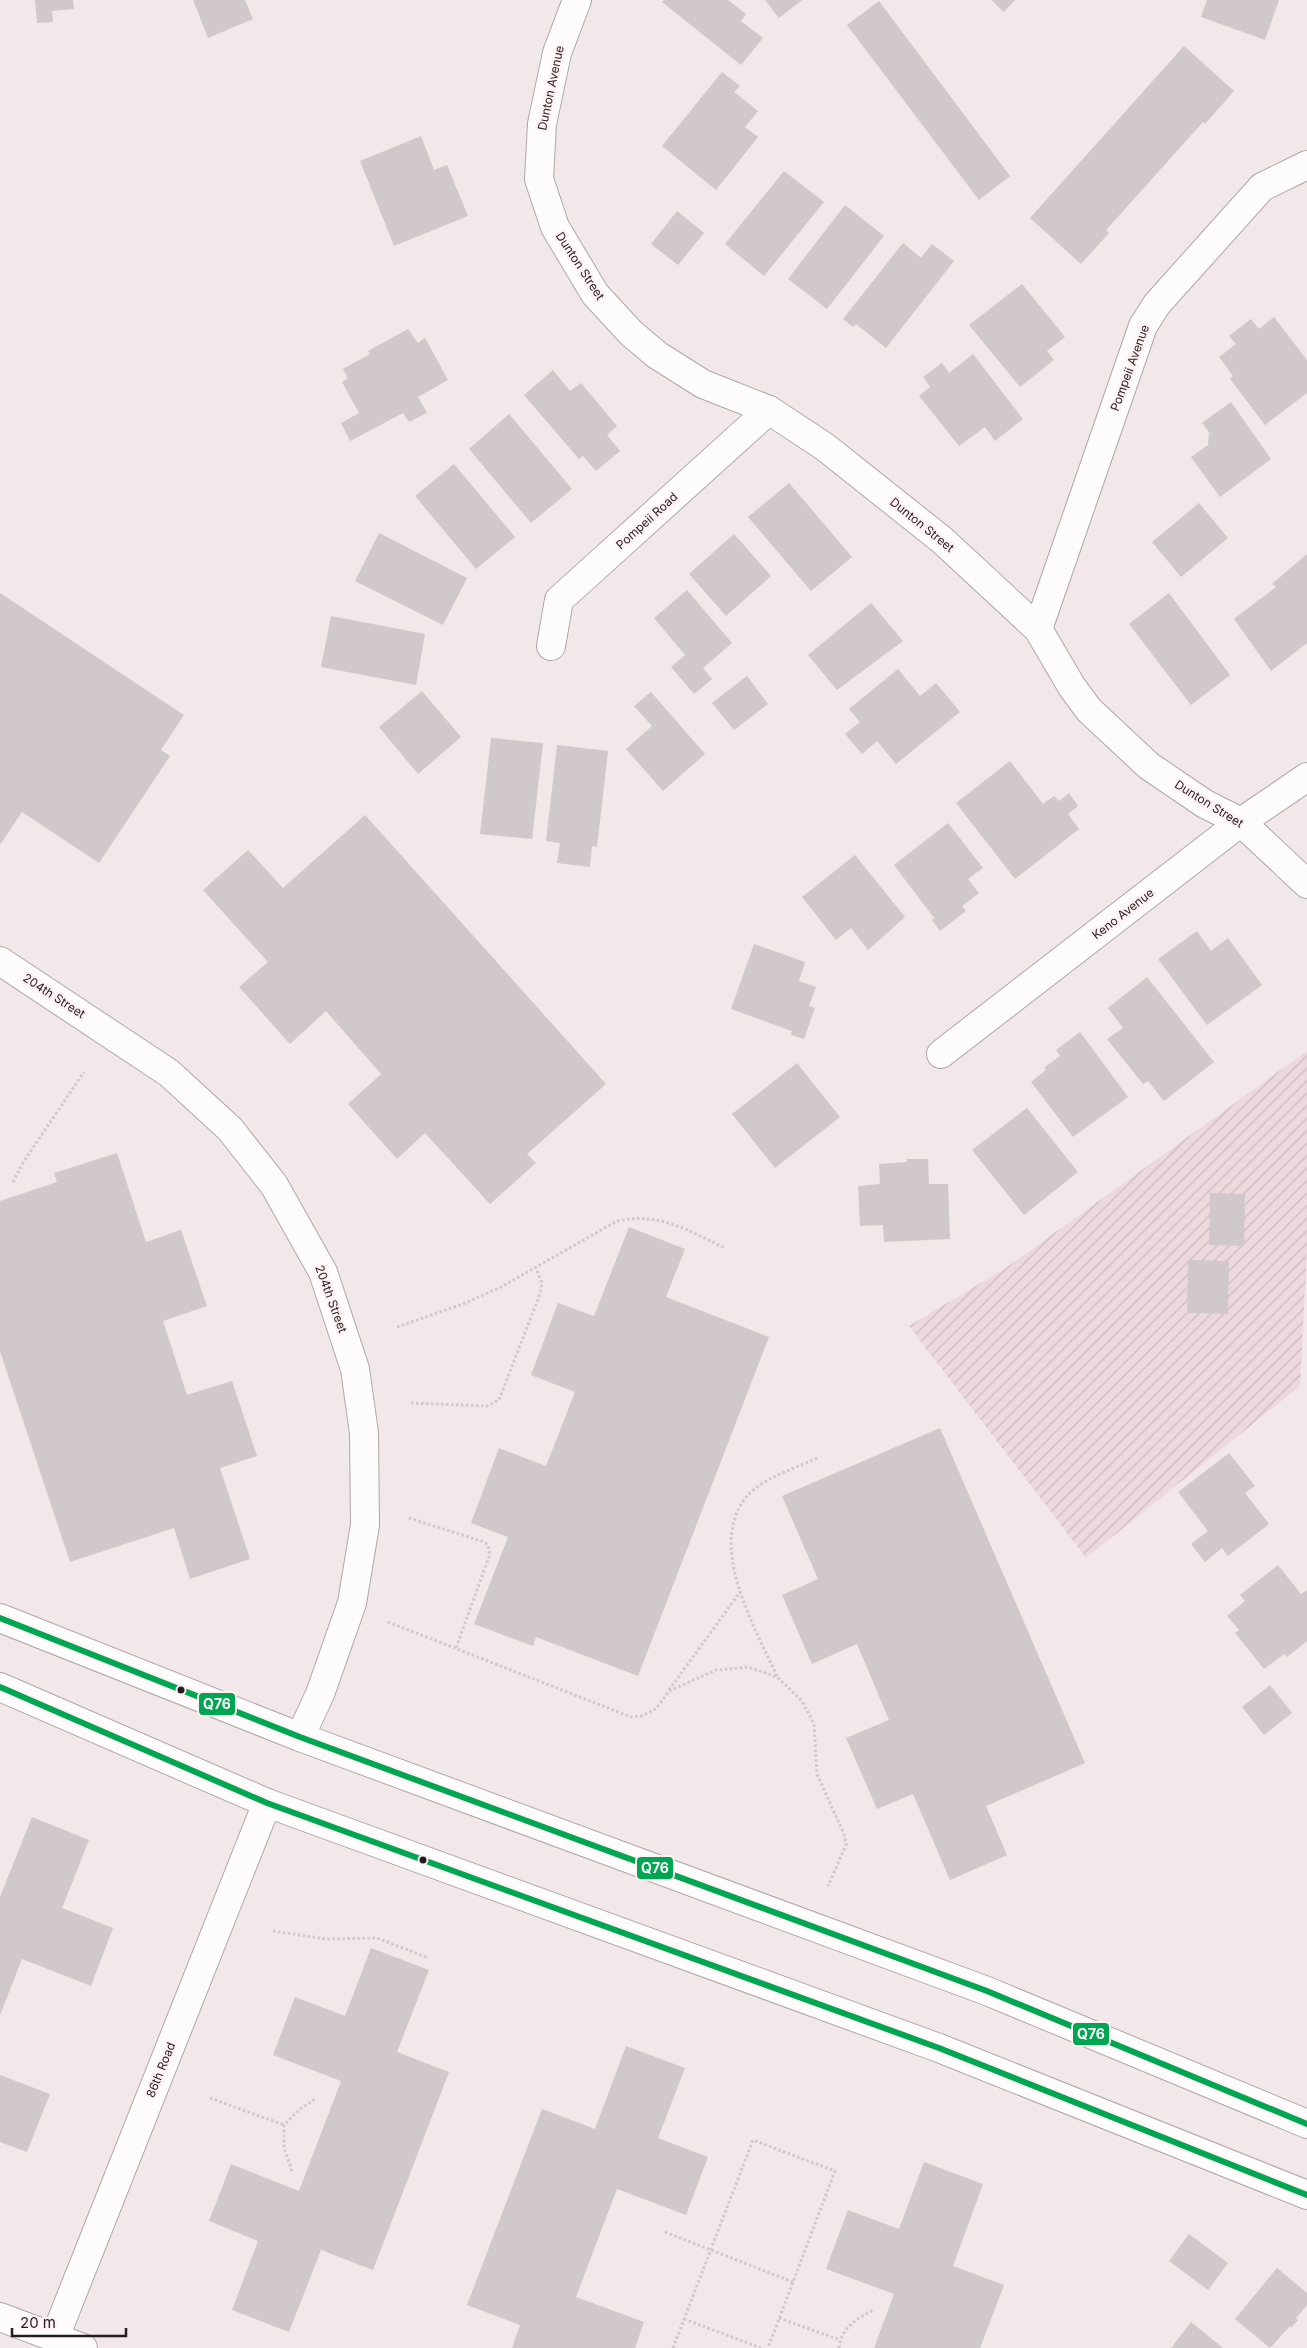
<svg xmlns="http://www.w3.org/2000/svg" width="1307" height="2348" font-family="Inter,sans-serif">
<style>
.industrial{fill:url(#industrial-furrows)}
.building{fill:#d0c8ca}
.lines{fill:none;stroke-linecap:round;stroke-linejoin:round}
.minor-casing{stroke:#aea7a8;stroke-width:30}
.major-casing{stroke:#aea7a8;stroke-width:30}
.path{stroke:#cdcaca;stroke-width:3;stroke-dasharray:2.5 2.5;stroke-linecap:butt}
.minor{stroke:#fdfbfc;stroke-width:28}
.major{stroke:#fdfbfc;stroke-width:28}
.bus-1-casing{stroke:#fef2f4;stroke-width:10}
.bus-1{stroke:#00a651;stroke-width:6}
.bus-dot{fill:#241d1e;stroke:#fef2f4;stroke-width:2}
.labels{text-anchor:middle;stroke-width:5;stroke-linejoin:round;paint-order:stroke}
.street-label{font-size:12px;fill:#241d1e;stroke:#fef2f4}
.line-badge{stroke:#fef2f4;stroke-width:2}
.badge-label{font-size:14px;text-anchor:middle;font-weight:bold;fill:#fff}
</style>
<defs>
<pattern id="industrial-furrows" width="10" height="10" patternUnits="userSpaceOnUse" patternTransform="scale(1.25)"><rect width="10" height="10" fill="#edd9dd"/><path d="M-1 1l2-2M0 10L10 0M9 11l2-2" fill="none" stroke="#cbbabd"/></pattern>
</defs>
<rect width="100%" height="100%" fill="#f2e7e9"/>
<polygon class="industrial" points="1307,1051 1307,1250 1300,1386 1086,1558 909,1326 1007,1267"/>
<g class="building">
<polygon points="35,0 73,0 74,9 52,11 53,22 37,23"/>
<polygon points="193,0 245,0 253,19 208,38"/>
<polygon points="664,0 728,0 746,14 741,21 763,38 741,65 662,2"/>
<polygon points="765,0 802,0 779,18"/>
<polygon points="991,0 1015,0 1004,12"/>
<polygon points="1207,0 1279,0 1265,40 1201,17"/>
<polygon points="879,1 1010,176 979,200 847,25"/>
<polygon points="1184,46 1234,91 1205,124 1203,122 1106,230 1109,233 1081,264 1030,218"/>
<polygon points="722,72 740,86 734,92 758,111 745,127 758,137 716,190 662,146"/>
<polygon points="421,136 434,170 447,165 468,216 394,246 360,161"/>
<polygon points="784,171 824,202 764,276 725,244"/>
<polygon points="845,205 884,236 827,309 788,279"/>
<polygon points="677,211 704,233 678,265 651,244"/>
<polygon points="903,243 921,258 932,244 954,261 886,348 856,324 853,327 843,319"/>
<polygon points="1022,284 1065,337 1047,351 1054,360 1020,387 969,325"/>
<polygon points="1274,317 1307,360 1307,393 1265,425 1230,379 1233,376 1219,357 1236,344 1229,336 1251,319 1259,329"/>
<polygon points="408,329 418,343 425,338 448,380 418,397 427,413 409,422 403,413 350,441 341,423 359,413 342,382 348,378 343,369 370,354 368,351"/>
<polygon points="973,354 1023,419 995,441 985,427 959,446 919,396 930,387 923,377 942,363 949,373"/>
<polygon points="553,370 570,391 581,383 617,426 607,435 620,451 596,471 583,456 579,459 524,395"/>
<polygon points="1231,402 1271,459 1220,497 1191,457 1208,445 1209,432 1202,423"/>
<polygon points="509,414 572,489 531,523 469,449"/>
<polygon points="454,464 515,537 476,569 415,496"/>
<polygon points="789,483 852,557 811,591 748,517"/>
<polygon points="1199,503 1228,538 1181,577 1152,542"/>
<polygon points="379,533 467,578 443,625 355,581"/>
<polygon points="734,534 771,576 726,616 689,574"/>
<polygon points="1307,554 1307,643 1271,671 1234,619 1276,587 1272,584"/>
<polygon points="687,590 732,643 703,668 712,679 694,694 671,667 685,655 654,618"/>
<polygon points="0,593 184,715 161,750 170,756 99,863 22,812 0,845"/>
<polygon points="1169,593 1230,675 1191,705 1129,624"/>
<polygon points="871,603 903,641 837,690 808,655"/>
<polygon points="331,616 425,634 416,685 321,667"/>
<polygon points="898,669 920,696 936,683 960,712 896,764 877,741 862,754 845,734 860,722 849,709"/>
<polygon points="747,676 768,704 734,730 712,703"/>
<polygon points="422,691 461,737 418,774 379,727"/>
<polygon points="651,692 705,754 663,791 626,749 652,726 634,706"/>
<polygon points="491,738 543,743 532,839 480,834"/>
<polygon points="557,745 608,751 597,847 592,846 590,867 557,863 560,843 546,841"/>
<polygon points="1010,761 1043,804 1054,796 1059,801 1069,793 1078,806 1068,814 1079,829 1015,879 956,803"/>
<polygon points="365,815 606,1084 527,1154 536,1163 490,1204 425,1133 397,1159 348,1104 381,1074 326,1011 290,1044 239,987 268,962 203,890 248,850 283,888"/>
<polygon points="948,823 983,868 968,879 979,893 962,906 966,911 940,931 932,920 934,918 894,865"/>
<polygon points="855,855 905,917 868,950 851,928 836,940 802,897"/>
<polygon points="1197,931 1211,951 1228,938 1262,985 1207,1025 1158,959"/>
<polygon points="754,944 805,962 799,981 816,987 809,1006 815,1008 804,1039 791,1035 792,1031 731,1009"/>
<polygon points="1147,977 1214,1062 1164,1101 1148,1081 1143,1084 1107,1039 1123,1028 1108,1008"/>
<polygon points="1080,1032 1128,1097 1073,1137 1031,1082 1046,1070 1044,1068 1060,1056 1056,1050"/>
<polygon points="797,1063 840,1117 775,1168 732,1114"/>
<polygon points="1027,1108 1078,1172 1024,1215 972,1150"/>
<polygon points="117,1153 146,1242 181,1230 207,1306 163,1321 187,1395 232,1381 257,1456 220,1468 250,1559 190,1579 174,1528 70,1562 0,1351 0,1201 57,1182 54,1173"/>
<polygon points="907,1159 928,1159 929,1184 948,1184 950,1239 884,1242 883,1225 860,1226 858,1186 880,1184 879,1164 907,1162"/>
<polygon points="1210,1193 1245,1194 1244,1246 1209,1245"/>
<polygon points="629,1227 685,1249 666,1297 769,1337 638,1676 536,1637 533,1646 474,1624 508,1537 471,1523 499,1448 546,1466 575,1392 531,1375 558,1303 594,1316"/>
<polygon points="1188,1260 1229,1261 1228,1314 1187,1313"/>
<polygon points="940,1428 1085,1763 986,1806 1007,1855 950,1880 913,1794 877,1809 846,1738 889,1720 857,1644 812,1664 782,1595 818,1579 782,1496"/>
<polygon points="1229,1453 1255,1486 1245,1493 1269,1524 1228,1556 1222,1548 1205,1562 1191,1544 1208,1531 1178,1492"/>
<polygon points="1278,1565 1301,1594 1307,1590 1307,1641 1287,1657 1284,1654 1264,1669 1235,1633 1239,1630 1227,1616 1245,1601 1240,1595"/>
<polygon points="1270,1685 1292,1713 1264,1735 1242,1707"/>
<polygon points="32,1817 89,1840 62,1908 113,1928 91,1986 22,1959 0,2015 0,1897"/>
<polygon points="371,1948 429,1970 397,2052 449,2072 373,2270 321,2250 289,2332 232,2310 258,2241 209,2221 231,2164 299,2191 341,2081 273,2055 295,1997 345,2016"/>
<polygon points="626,2046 685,2068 658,2138 708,2157 686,2215 617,2189 576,2297 644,2322 635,2348 512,2348 520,2325 467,2305 542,2109 595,2129"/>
<polygon points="0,2075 50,2094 27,2152 0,2142"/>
<polygon points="924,2162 983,2184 953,2266 1004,2285 980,2348 874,2348 894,2294 826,2269 848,2210 899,2229"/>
<polygon points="1189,2234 1228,2263 1208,2290 1169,2261"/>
<polygon points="1277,2268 1307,2293 1307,2305 1296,2318 1298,2320 1291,2328 1290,2326 1270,2348 1235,2319"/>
<polygon points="1191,2322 1223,2348 1171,2348"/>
</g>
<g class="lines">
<defs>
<g id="minor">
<polyline points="577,0 557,53 542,124 539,179 555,227 595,294 631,333 657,355 703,384 769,410 825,447 942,540 1038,629 1072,687 1089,710 1149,766 1205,804 1241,822 1307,884"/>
<polyline points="1038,629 1143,326 1157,304 1262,187 1307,165"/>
<polyline points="551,646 559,600 769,410"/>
<polyline points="0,961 169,1073 230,1129 274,1185 323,1272 355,1369 364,1433 365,1525 352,1603 320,1694 300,1737"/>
<polyline points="941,1054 1241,822 1307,777"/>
<polyline points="0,2317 83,2348"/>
<polyline points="55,2337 267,1803"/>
</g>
<g id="major">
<polyline points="0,1618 300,1737 987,1991 1307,2124"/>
<polyline points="0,1687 267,1803 939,2048 1307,2195"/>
</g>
</defs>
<use href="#minor" class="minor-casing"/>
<use href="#major" class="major-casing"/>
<g class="path">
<polyline points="13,1182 24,1161 84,1072"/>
<path d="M397,1327l66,-23 38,-17 116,-66c43,-9 70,9 108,27"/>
<polyline points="411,1403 487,1406 499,1400 540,1294 542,1283 536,1268"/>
<polyline points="409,1518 484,1542 488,1545 490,1554 456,1648"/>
<polyline points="388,1622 631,1717 641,1716 656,1709 669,1691 716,1670 748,1667 777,1677 802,1701 814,1724 817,1774 844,1834 846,1845 828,1886"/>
<path d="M777,1676c-22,-48 -75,-138 -25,-185 17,-15 44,-23 65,-33"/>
<polyline points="669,1690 740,1592"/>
<polyline points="273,1931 326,1939 377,1938 429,1958"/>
<polyline points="210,2098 284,2125"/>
<polyline points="292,2171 284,2148 284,2125 300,2109 317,2098"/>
<polyline points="665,2232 793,2282"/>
<polyline points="779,2318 840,2340"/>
<polyline points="684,2319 761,2348"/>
<polyline points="673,2348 753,2140 835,2171 768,2348"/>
<path d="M839,2348c1,-19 19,-31 35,-38"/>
</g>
<use href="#minor" class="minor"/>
<use href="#major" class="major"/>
<defs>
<g id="bus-1">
<polyline points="0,1618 300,1737 987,1991 1307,2124"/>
<polyline points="0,1687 267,1803 939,2048 1307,2195"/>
</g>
</defs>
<use href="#bus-1" class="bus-1-casing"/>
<use href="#bus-1" class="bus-1"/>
</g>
<g class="bus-dot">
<circle cx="181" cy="1690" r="4.5"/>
<circle cx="423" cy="1860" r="4.5"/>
</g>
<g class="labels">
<g class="street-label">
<text transform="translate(551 88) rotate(-78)" y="4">Dunton Avenue</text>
<text transform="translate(580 266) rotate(57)" y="4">Dunton Street</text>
<text transform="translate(1130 368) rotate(-70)" y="4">Pompeii Avenue</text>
<text transform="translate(647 521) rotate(-42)" y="4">Pompeii Road</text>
<text transform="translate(922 525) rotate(39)" y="4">Dunton Street</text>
<text transform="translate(1209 804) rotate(32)" y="4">Dunton Street</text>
<text transform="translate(1123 914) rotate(-38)" y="4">Keno Avenue</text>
<text transform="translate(54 996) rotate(33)" y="4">204th Street</text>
<text transform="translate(331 1299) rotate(70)" y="4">204th Street</text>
<text transform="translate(161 2070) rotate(-68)" y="4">86th Road</text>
</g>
</g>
<g class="line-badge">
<rect x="198" y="1692" width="38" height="24" rx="5" fill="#00a651"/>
<rect x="636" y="1856" width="38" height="24" rx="5" fill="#00a651"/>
<rect x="1072" y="2022" width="38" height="24" rx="5" fill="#00a651"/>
</g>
<g class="badge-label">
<text x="217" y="1709">Q76</text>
<text x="655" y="1873">Q76</text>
<text x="1091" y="2039">Q76</text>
</g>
<path d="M12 2328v8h114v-8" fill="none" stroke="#241d1e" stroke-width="2.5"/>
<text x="20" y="2328" font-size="15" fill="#241d1e" stroke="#fef2f4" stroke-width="4" paint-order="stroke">20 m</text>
</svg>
